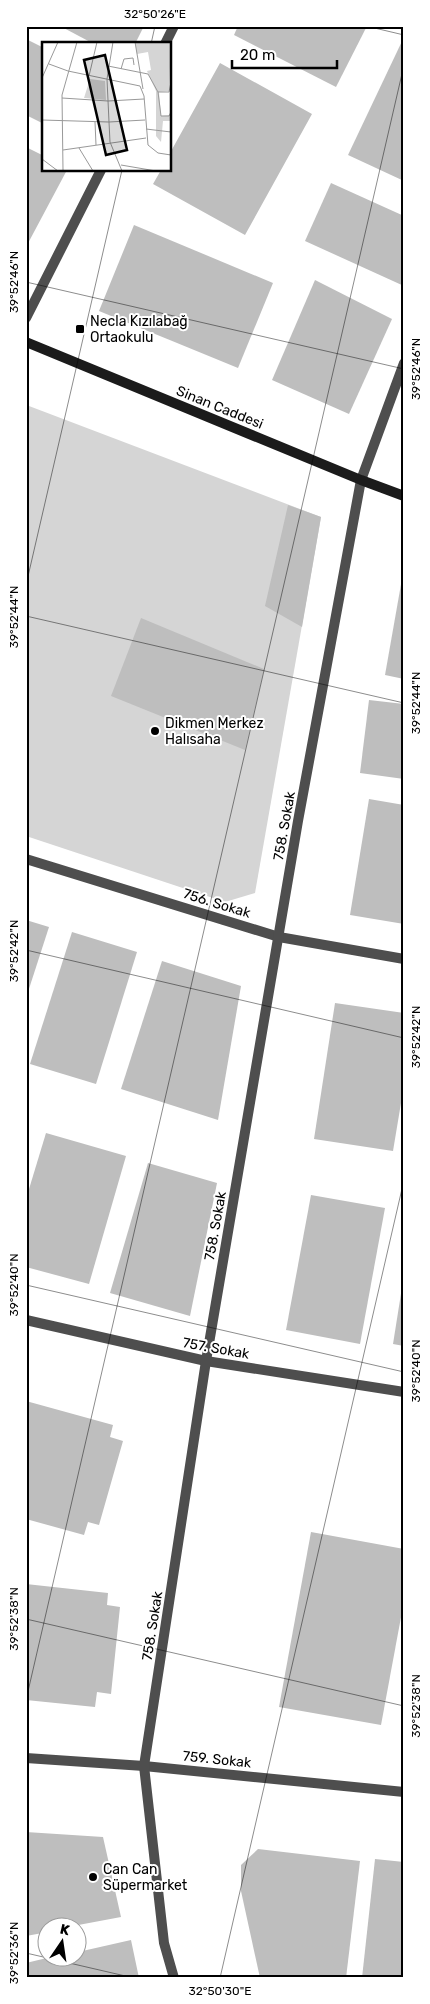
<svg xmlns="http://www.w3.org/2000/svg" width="430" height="2004" font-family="Rubik,sans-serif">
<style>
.green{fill:#d5d5d5}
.building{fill:#bebebe}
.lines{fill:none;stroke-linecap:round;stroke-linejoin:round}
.minor{stroke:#4e4e4e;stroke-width:10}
.secondary{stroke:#1b1b1b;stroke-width:10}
.ticks{fill:none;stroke:#000;stroke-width:1;stroke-opacity:0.45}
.poi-dot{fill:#000;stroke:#fff;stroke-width:2}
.labels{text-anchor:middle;stroke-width:4;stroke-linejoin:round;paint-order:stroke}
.poi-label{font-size:14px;fill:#000;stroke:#fff;text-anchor:start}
.street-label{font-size:14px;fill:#000;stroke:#fff}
.inset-road{fill:none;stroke:#999;stroke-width:1}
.view{fill:#000;fill-opacity:0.15;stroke:#000;stroke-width:2.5}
.inset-edge{fill:none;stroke:#000;stroke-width:2.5}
.neatline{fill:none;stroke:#000;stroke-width:2}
.ticks-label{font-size:12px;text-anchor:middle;fill:#000}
</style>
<rect width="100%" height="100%" fill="#fff"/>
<polygon class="green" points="29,406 321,517 255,893 225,902 26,836 26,410"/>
<g class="building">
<polygon points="60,26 144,26 135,44 94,44"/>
<polygon points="238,26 367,26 336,87 234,35"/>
<polygon points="404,37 404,181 348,155"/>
<polygon points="26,39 44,48 44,124 26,115"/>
<polygon points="220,63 312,114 245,235 153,184 161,170 170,170 170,153"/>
<polygon points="26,147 44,156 44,170 67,170 26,247"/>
<polygon points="331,183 404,216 404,286 305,241"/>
<polygon points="134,225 273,283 238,368 99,311"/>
<polygon points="315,280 392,319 349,414 272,380"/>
<polygon points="288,505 321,517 302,627 265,606"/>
<polygon points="403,573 404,573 404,679 385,675"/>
<polygon points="141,618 264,669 245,750 111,696"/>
<polygon points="369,700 404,704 404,779 360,773"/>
<polygon points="369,799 404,805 404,924 350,915"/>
<polygon points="26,920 49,927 27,995 26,995"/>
<polygon points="72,932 137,952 96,1084 30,1064"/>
<polygon points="162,961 241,986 218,1120 121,1089"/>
<polygon points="335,1003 404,1013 404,1085 393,1151 314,1139"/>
<polygon points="46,1133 126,1156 89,1284 26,1267 26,1199"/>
<polygon points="148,1163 217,1183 190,1316 110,1293"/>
<polygon points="311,1195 385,1208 360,1344 286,1330"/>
<polygon points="403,1281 404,1281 404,1346 393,1344"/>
<polygon points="26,1401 113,1425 110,1437 123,1441 99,1525 88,1522 84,1535 26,1519"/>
<polygon points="311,1532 404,1549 404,1601 381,1725 279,1707"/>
<polygon points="26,1584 108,1593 107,1605 120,1607 111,1694 97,1692 95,1707 26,1700"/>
<polygon points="26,1832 103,1837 121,1917 73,1926 48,1926 48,1932 26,1936"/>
<polygon points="258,1849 360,1861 346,1978 260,1978 241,1891 241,1865"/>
<polygon points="375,1859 404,1862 404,1978 362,1978"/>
<polygon points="131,1940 139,1978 26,1978 26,1963 55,1956 78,1956 78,1952"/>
</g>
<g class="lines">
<g class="minor">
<polyline points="165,44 174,26"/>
<polyline points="26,318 101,170"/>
<polyline points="26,859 279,937 404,959"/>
<polyline points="26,1320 206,1361 404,1392"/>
<polyline points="26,1758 144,1766 404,1792"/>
<polyline points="174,1978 164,1943 144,1766 206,1361 298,821 361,480 404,363"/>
</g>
<polyline class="secondary" points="26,342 361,480 404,496"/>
</g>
<path class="ticks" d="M366,26l38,9M151,44l4,-18M26,282l378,87M26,585l96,-415M26,616l378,87M26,950l378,88M26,1285l378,87M26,1619l378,87M26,1700l378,-1635M26,1953l108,25M220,1978l184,-798"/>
<g class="poi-dot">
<rect x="75" y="324" width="10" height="10" rx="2.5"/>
<circle cx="155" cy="731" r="5"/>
<circle cx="93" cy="1877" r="5"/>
</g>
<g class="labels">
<g class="poi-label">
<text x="90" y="326">Necla Kızılabağ<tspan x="90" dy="16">Ortaokulu</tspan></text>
<text x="165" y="728">Dikmen Merkez<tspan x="165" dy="16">Halısaha</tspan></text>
<text x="103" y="1874">Can Can<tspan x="103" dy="16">Süpermarket</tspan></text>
</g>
<g class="street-label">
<text transform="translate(220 407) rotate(22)" y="5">Sinan Caddesi</text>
<text transform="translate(284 826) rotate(-80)" y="5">758. Sokak</text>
<text transform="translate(217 903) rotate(17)" y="5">756. Sokak</text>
<text transform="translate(215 1226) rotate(-80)" y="5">758. Sokak</text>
<text transform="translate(216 1348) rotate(10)" y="5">757. Sokak</text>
<text transform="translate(152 1626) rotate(-81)" y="5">758. Sokak</text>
<text transform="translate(217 1759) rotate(6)" y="5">759. Sokak</text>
</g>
</g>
<g transform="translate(42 42)">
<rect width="129" height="129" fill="#fff"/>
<path d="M93,0h36l-2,49 -10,1 2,24 10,-1v6h-8l-2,21 -5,-6v-45l-9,-20 4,-1 -3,-18 -11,2zM48,37l15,2 1,19 -22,-2z" fill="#d5d5d5"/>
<path class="inset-road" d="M71,0l-6,37 2,43 1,20 12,29M93,0l8,47M7,22l19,7 72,15 4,10 4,49 10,8 13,2M66,24l40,8 10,18 3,24h8l2,-4M79,27l3,-10 9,-1 1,7M47,34l8,-34M0,36l16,-36M116,50h11l2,-10M20,56l46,3 36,-2M0,78l67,2 36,-2M53,80l1,23M104,87l25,3M37,106l14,23M21,108l83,-12M0,117l16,12M79,123l35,6M21,128l-1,-75 15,-53"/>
<path class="view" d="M63,13l22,95 -21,5 -22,-95z"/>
<rect width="129" height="129" class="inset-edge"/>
</g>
<rect width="430" height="2004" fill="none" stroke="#ffffff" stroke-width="55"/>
<g transform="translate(62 1942) rotate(13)"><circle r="24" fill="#ffffff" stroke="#999999"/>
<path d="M0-4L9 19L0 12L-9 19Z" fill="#000000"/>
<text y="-8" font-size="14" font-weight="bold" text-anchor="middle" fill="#000000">K</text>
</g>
<path d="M232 60v8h105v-8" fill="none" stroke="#000000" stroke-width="2.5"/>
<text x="240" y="60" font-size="15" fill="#000000" stroke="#ffffff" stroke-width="4" paint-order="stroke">20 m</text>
<rect x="28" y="28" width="374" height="1948" class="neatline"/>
<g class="ticks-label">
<text x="155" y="18">32°50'26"E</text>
<text transform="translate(14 282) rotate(-90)" y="4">39°52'46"N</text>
<text transform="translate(416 369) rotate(-90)" y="4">39°52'46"N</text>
<text transform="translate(14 617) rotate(-90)" y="4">39°52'44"N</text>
<text transform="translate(416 703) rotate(-90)" y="4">39°52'44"N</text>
<text transform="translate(14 951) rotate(-90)" y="4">39°52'42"N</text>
<text transform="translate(416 1037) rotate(-90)" y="4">39°52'42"N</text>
<text transform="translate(14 1285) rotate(-90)" y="4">39°52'40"N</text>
<text transform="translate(416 1371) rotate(-90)" y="4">39°52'40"N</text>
<text transform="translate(14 1619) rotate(-90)" y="4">39°52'38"N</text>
<text transform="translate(416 1706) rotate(-90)" y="4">39°52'38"N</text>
<text transform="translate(14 1953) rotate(-90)" y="4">39°52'36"N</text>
<text x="220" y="1995">32°50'30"E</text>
</g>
</svg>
